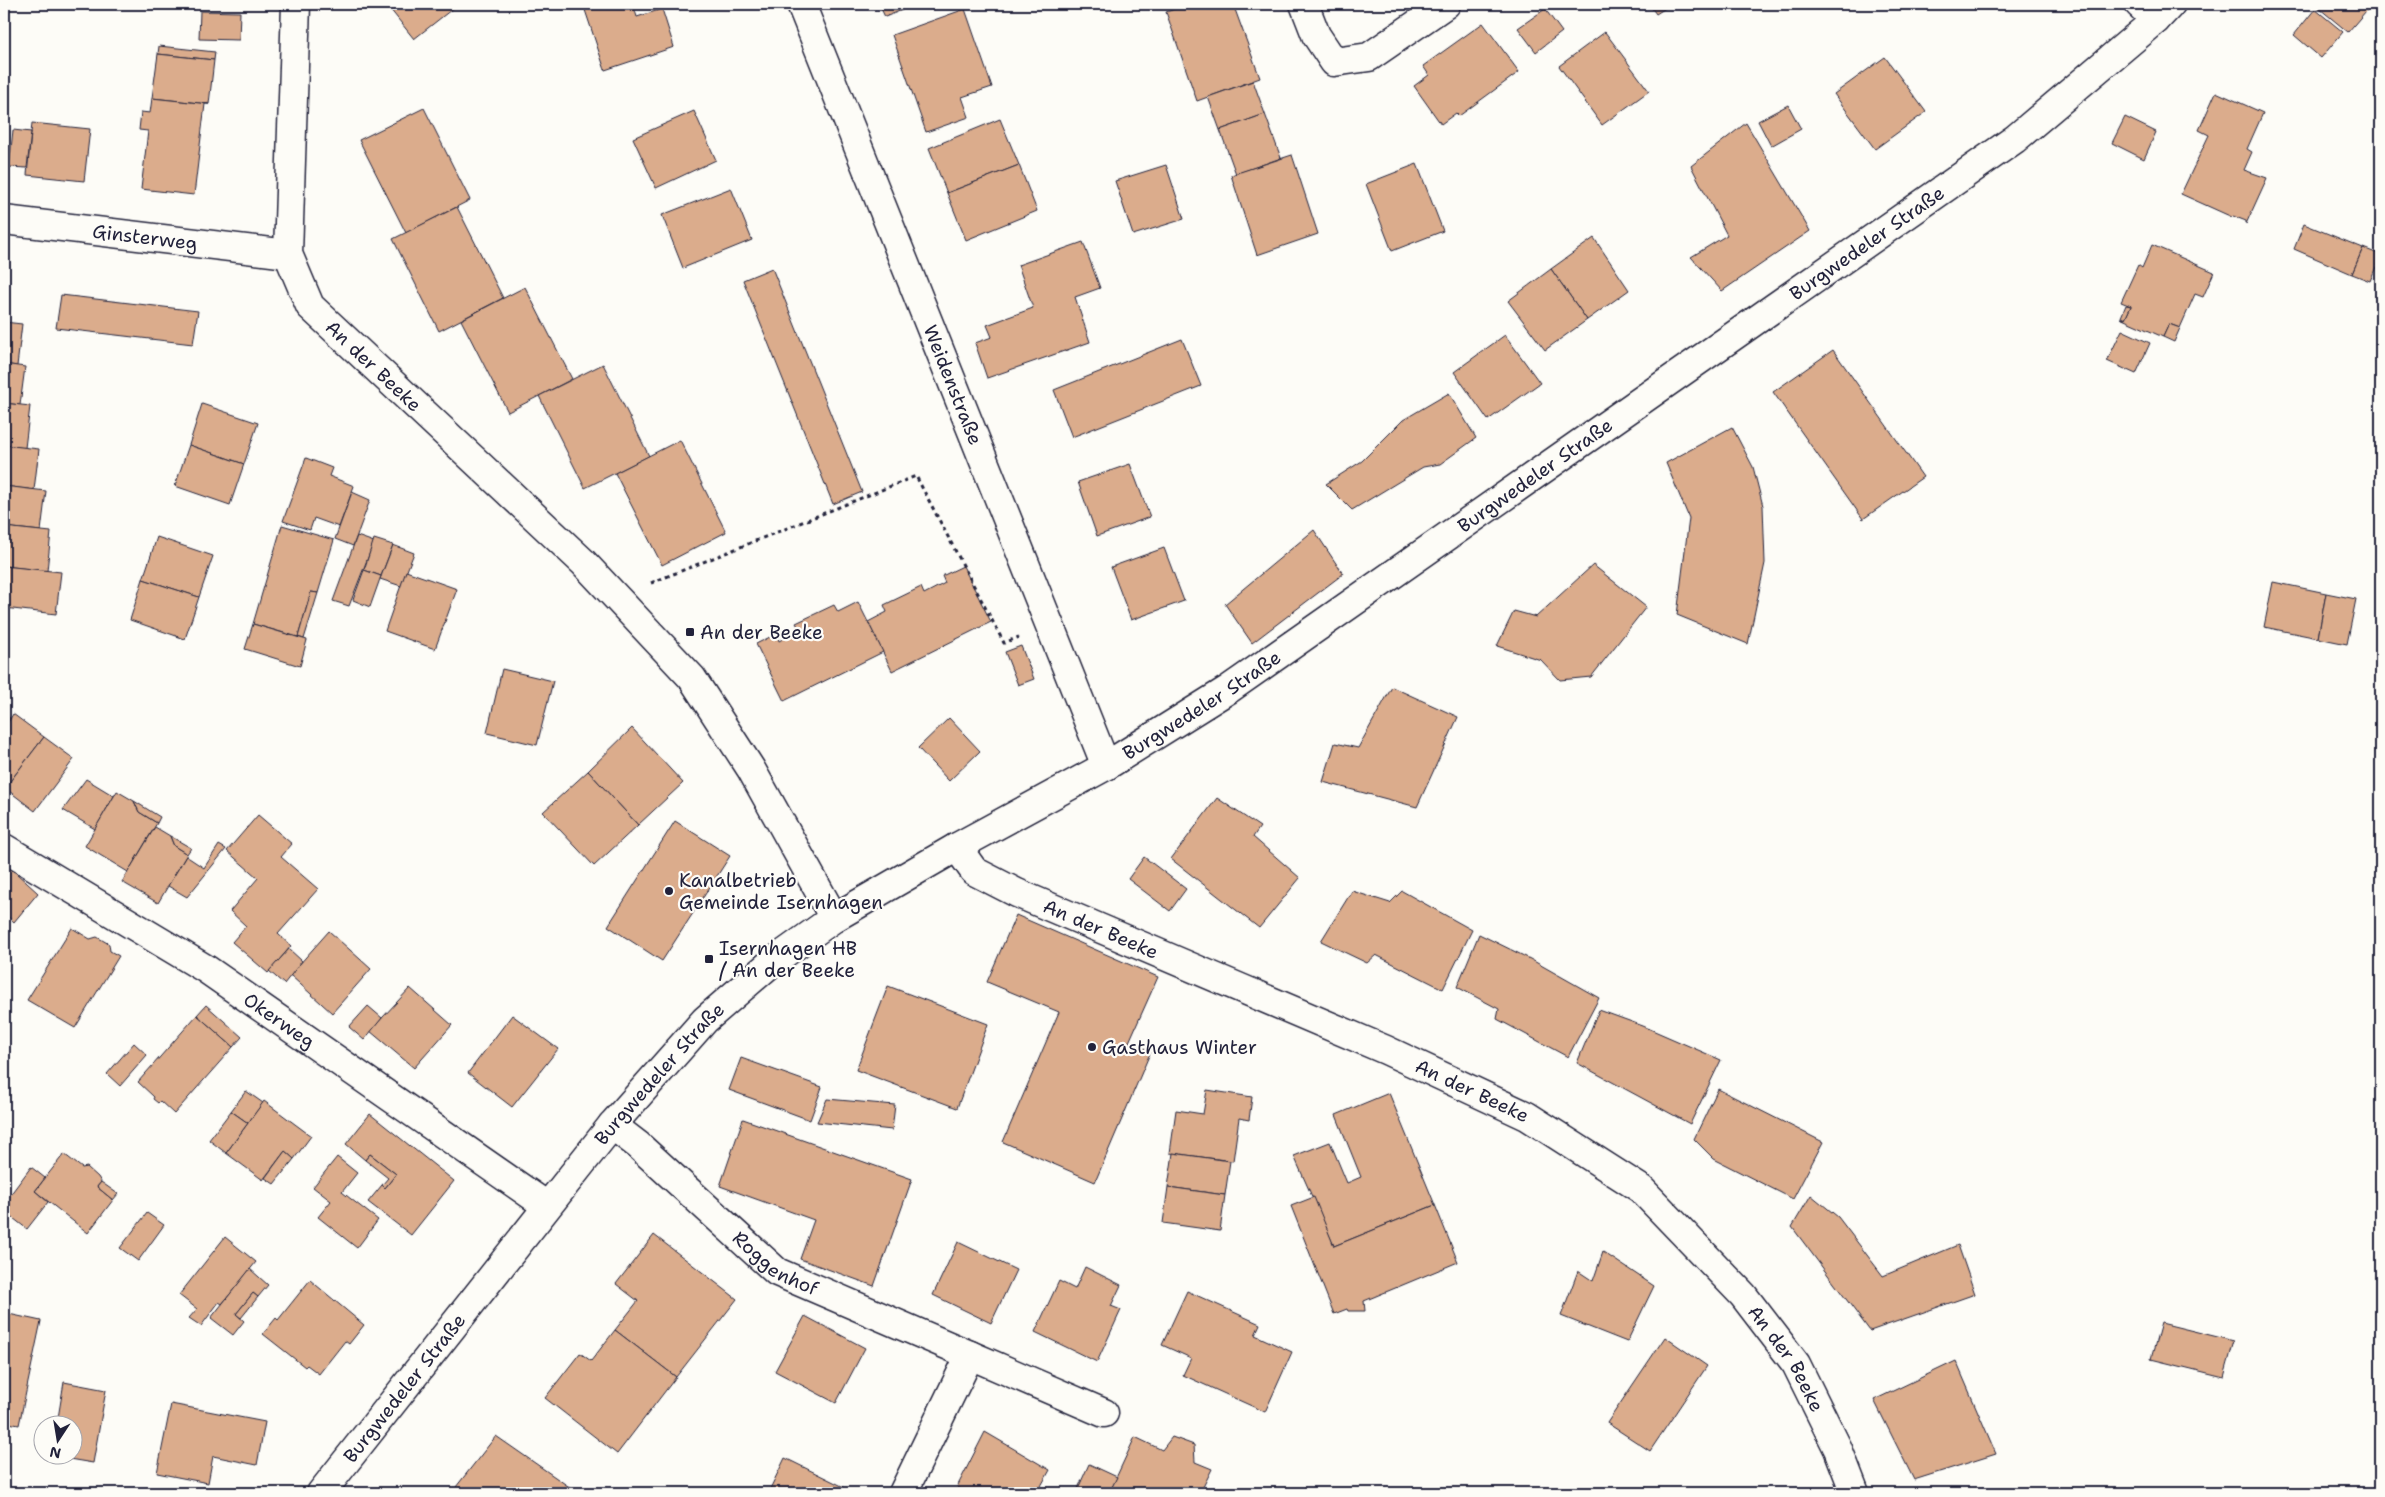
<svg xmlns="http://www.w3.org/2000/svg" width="2385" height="1497" font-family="'Shantell Sans',sans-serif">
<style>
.building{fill:#dbac8c;stroke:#22223b}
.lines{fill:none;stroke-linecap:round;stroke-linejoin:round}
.minor-casing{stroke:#22223b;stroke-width:31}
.major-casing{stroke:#22223b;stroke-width:31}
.path{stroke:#22223b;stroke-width:3;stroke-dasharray:4 4;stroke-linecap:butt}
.minor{stroke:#fdfcf7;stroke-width:28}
.major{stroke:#fdfcf7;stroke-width:28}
.poi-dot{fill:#22223b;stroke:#fdfcf7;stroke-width:2}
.labels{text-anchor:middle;stroke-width:4.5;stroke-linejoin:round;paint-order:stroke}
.street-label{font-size:19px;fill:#22223b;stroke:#fdfcf7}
.poi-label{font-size:19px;fill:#22223b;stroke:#fdfcf7;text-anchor:start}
</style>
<rect width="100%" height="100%" fill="#fdfcf7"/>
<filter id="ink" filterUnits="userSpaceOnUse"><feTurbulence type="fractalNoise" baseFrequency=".02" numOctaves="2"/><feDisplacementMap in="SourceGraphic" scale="10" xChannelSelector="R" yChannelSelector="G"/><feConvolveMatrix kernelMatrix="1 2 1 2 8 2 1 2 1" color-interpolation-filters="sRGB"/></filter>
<g filter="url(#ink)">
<g class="building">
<polygon points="386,4 455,4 456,6 414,39"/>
<polygon points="583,4 633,4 637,17 662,9 674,47 605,70"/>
<polygon points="879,4 917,4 885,17"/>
<polygon points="1189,4 1233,4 1260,78 1197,101 1166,12"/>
<polygon points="1649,4 1672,4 1656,14"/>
<polygon points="2314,4 2372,4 2348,32"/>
<polygon points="965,9 992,87 962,97 969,117 926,132 892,35"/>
<polygon points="1545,9 1562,32 1536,52 1518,28"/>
<polygon points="2315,9 2343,32 2321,58 2294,35"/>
<polygon points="200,11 240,12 239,40 199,39"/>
<polygon points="1483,23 1519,72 1459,116 1456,113 1441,124 1414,86 1429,75 1423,66"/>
<polygon points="1605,32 1649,91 1602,125 1559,66"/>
<polygon points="159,46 215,52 214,60 158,54"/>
<polygon points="158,54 214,60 209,104 152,98"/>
<polygon points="1885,57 1926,112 1875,149 1834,94"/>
<polygon points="1253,81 1265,114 1220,130 1208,97"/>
<polygon points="2216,92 2263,113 2247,149 2252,152 2244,170 2267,178 2246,224 2246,221 2233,216 2232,217 2181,194 2209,135 2199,130"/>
<polygon points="152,98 209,104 205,104 194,195 141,189 148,131 139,130 141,112 150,113"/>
<polygon points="1788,105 1801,129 1771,146 1758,121"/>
<polygon points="424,108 470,200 406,233 359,140"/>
<polygon points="694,111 716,160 656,188 633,138"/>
<polygon points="1265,114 1281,158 1236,174 1220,130"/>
<polygon points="2125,117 2156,132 2144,159 2112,143"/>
<polygon points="1000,119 1019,165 947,193 929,148"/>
<polygon points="32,123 90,129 84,181 27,175"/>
<polygon points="1746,123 1810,231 1722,291 1691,257 1727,235 1691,166"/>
<polygon points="13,130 31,132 27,168 9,167"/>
<polygon points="1292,155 1318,234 1257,255 1231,175"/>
<polygon points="1417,164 1443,231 1392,251 1366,184"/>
<polygon points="1019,165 1037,211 966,240 947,193"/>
<polygon points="1166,165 1184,219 1133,235 1115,181"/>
<polygon points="731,188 752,240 683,268 662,215"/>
<polygon points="457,207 503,298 439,331 393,239"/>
<polygon points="2304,224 2363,248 2352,274 2294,249"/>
<polygon points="1594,238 1629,290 1587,320 1551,269"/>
<polygon points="1083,242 1100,288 1075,297 1090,342 987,378 975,343 992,337 987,325 1033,308 1018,265"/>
<polygon points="2152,245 2214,272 2203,297 2195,294 2180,328 2169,324 2163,337 2120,318 2125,319 2131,306 2121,302 2138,265 2142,268"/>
<polygon points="2363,248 2381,255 2370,281 2352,274"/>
<polygon points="772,268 862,492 833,504 743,280"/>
<polygon points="1551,269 1587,320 1545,350 1508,301"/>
<polygon points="525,287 572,379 508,412 461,320"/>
<polygon points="61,295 198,311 193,344 56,328"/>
<polygon points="2126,305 2131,306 2125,319 2121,317"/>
<polygon points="4,322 22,324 17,366 4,364"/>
<polygon points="2169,324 2180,328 2174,342 2163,337"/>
<polygon points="2122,330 2150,343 2136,374 2107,361"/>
<polygon points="1505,335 1540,383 1488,420 1454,372"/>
<polygon points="1182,339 1201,386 1072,437 1054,390"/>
<polygon points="1833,350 1923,477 1863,519 1773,392"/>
<polygon points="4,364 25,367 20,405 4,403"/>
<polygon points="603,364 649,456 585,488 539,396"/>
<polygon points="1449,393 1476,438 1440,464 1423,467 1352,510 1326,484 1362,461 1403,420"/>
<polygon points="4,403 30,406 25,448 4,445"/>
<polygon points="202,404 258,423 244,464 189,445"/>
<polygon points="1732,427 1753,467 1763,506 1765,563 1748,644 1677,615 1689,518 1666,463"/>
<polygon points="680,440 726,532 662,565 615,473"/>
<polygon points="4,445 39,449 34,490 4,486"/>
<polygon points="189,445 244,464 230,505 175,486"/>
<polygon points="306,458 332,468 329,476 354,486 339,527 314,518 310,530 283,521"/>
<polygon points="1130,464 1150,517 1097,536 1078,482"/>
<polygon points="4,486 46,491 41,531 4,527"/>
<polygon points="352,492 370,500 353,546 335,539"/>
<polygon points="282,525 334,540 318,593 311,592 298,637 253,624"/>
<polygon points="4,527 51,532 47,571 4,566"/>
<polygon points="1314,530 1343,574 1252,643 1225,604"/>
<polygon points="357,536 374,542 349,606 333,601"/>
<polygon points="157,537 213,556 199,597 143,579"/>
<polygon points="374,539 393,545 381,576 364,570"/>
<polygon points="393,545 414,553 401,586 380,579"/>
<polygon points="1164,548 1184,601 1131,620 1111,567"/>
<polygon points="1593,565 1646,607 1591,677 1560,680 1541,660 1497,646 1514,611 1536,617"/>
<polygon points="4,566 61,572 56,614 4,608"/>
<polygon points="963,566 991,622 892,671 868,622 887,612 884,605 921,587 924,594 945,583 942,576"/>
<polygon points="364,570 381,576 370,607 353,600"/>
<polygon points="406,571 457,589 435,649 385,631"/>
<polygon points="143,579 199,597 185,639 130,620"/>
<polygon points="2273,582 2326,593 2318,638 2264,627"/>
<polygon points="311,592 318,593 304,639 298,637"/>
<polygon points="2326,593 2356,599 2347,644 2318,638"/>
<polygon points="858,602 883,652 784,701 756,644 776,634 779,641 800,630 796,623 834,605 838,612"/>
<polygon points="253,624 307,640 300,666 245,649"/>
<polygon points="1021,646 1034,679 1018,685 1005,652"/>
<polygon points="502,669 553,681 537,745 487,733"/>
<polygon points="1392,687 1458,717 1417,807 1323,782 1335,743 1358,748"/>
<polygon points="4,714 11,719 4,729"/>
<polygon points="13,714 44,737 5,788 4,729"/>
<polygon points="949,718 980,751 949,781 918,748"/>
<polygon points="632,728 683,783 638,825 588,771"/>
<polygon points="44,737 74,759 35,811 5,788"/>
<polygon points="588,771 638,825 594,866 543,812"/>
<polygon points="86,779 114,796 95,829 63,810"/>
<polygon points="117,791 134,801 139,812 157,823 128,872 85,846"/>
<polygon points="1217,798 1260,827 1253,837 1300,878 1259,928 1171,859"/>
<polygon points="134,801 160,817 157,823 139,812"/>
<polygon points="258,815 292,844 281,857 318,889 278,934 291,946 268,973 232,942 246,926 230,911 258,878 227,851"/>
<polygon points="675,821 730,856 662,961 608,926"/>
<polygon points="155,827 170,836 174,846 187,854 158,903 122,882"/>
<polygon points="170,836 191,848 187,854 174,846"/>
<polygon points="219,845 226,849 187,897 168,886 186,856 204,868"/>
<polygon points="1144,857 1186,889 1170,911 1128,879"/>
<polygon points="4,862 38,893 14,922 4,913 6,911 4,909"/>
<polygon points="1352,891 1390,903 1402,891 1472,930 1443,989 1376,955 1367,963 1321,941"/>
<polygon points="1016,915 1158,977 1129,1042 1151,1051 1095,1182 1003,1142 1059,1012 987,982"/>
<polygon points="72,928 90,939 97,937 109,944 110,951 119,956 75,1028 27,1000"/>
<polygon points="329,931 371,969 332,1013 290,975"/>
<polygon points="1479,934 1530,959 1599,998 1568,1057 1497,1019 1499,1009 1457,987"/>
<polygon points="289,949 302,961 284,984 269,971"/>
<polygon points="888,986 988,1024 957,1108 856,1070"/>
<polygon points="410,988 452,1025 414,1068 370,1031"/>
<polygon points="206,1005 242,1037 233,1047 197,1015"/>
<polygon points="368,1006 382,1018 364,1040 349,1027"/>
<polygon points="1599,1010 1643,1026 1721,1060 1690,1124 1577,1063"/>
<polygon points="197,1015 233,1047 174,1114 160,1101 158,1103 153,1099 154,1097 138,1082"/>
<polygon points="512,1015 558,1049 512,1107 468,1073"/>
<polygon points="134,1043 147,1055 120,1086 107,1074"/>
<polygon points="741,1058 822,1087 810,1120 729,1090"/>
<polygon points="1718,1089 1823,1142 1793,1199 1714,1159 1694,1139"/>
<polygon points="1207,1090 1252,1097 1249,1120 1239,1118 1233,1161 1170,1153 1176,1110 1203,1114"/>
<polygon points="246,1091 263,1103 248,1123 231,1111"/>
<polygon points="1389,1093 1435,1205 1334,1246 1294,1156 1330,1142 1347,1183 1361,1177 1336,1115"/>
<polygon points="827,1099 895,1105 892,1130 817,1122"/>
<polygon points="264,1101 311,1136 294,1159 285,1151 263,1180 226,1153"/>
<polygon points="231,1111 248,1123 226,1153 209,1140"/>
<polygon points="370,1114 454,1181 411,1235 368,1202 382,1185 385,1188 396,1174 370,1154 365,1160 346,1144"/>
<polygon points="743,1119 912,1179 874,1286 800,1259 814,1220 720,1186"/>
<polygon points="285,1151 294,1159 274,1184 265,1178"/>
<polygon points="1173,1153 1230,1161 1225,1195 1168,1187"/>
<polygon points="64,1154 82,1168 87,1167 98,1177 101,1182 97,1187 113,1200 88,1233 35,1191"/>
<polygon points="370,1154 396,1174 385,1188 382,1185 388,1178 365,1160"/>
<polygon points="337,1157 357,1173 342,1192 378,1220 357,1248 318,1217 331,1201 313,1187"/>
<polygon points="31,1167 45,1178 35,1191 48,1202 27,1229 4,1211 4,1203"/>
<polygon points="101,1182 118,1194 113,1200 97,1187"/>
<polygon points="1168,1187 1225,1195 1220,1231 1163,1223"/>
<polygon points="1811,1195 1838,1217 1883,1276 1958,1245 1975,1294 1870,1331 1792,1227"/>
<polygon points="1314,1197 1334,1246 1435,1205 1458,1262 1364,1301 1365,1311 1348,1311 1347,1309 1334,1314 1291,1206"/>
<polygon points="147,1213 164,1225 138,1261 120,1248"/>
<polygon points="654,1235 737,1299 676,1377 615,1330 638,1301 616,1284"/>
<polygon points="225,1237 256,1262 222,1304 219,1302 201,1326 189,1318 197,1309 179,1295"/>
<polygon points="958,1242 1016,1270 991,1323 933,1295"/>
<polygon points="1603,1252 1654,1286 1627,1342 1561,1316 1578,1271 1593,1281"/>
<polygon points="1085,1267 1121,1285 1111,1306 1121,1310 1097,1362 1035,1332 1059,1281 1075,1289"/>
<polygon points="250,1269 268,1285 258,1297 253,1293 236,1314 244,1321 233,1335 211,1318"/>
<polygon points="310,1280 364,1325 349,1344 345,1341 319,1374 307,1365 305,1367 263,1334 276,1318 278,1320"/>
<polygon points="1187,1291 1260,1324 1255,1335 1292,1352 1265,1412 1183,1375 1191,1358 1162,1345"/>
<polygon points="253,1293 258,1297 241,1318 236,1314"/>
<polygon points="4,1313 41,1321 19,1425 4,1422"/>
<polygon points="805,1316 865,1348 836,1403 775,1371"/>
<polygon points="2161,1323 2234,1341 2224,1377 2151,1359"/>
<polygon points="615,1330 676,1377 617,1454 545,1398 580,1353 591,1361"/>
<polygon points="1665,1337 1707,1366 1650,1451 1607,1423"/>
<polygon points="1956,1361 1996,1454 1914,1480 1874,1400"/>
<polygon points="64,1382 106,1390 93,1463 51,1456 72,1454 72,1424 57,1424"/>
<polygon points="171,1404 265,1422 257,1465 213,1456 208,1483 157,1473"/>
<polygon points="985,1432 1050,1470 1037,1493 968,1493 957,1487"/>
<polygon points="496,1436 578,1493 466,1493 456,1487"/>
<polygon points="1135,1437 1162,1450 1172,1437 1194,1445 1195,1462 1212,1469 1200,1493 1109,1493"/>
<polygon points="785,1458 844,1487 841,1493 768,1493"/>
<polygon points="1089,1464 1117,1477 1109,1493 1076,1493"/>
</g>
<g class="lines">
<defs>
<g id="minor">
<path id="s1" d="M296,4l-8,250 22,52 273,256 109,116 59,91 83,149"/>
<path id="s2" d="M801,4l305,762"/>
<polyline points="1304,4 1316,35 1334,62 1369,57 1446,4"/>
<polyline points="2139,4 2156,20"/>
<path id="s3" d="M4,220l284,34"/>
<path id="s4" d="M957,847l17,24 43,22 369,157 141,66 114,73 102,106 53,69 42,85 17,44"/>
<path id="s5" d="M4,848l202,121 341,237"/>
<path id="s6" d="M612,1125l26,20 139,127 193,83 -67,138"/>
<polyline points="970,1355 1104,1413"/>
</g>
<g id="major">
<path id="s7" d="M321,1493l291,-368 93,-105 66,-57 63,-45 123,-71 149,-81 123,-77 786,-550 141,-119 15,-16"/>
</g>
</defs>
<use href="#minor" class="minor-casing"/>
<use href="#major" class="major-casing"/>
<polyline class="path" points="651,583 916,476 1004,643 1019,637"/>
<use href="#minor" class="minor"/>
<use href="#major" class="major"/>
</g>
</g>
<g class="poi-dot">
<rect x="685" y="627" width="10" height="10" rx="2.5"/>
<circle cx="669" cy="891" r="5"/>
<rect x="704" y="954" width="10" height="10" rx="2.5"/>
<circle cx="1092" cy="1047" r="5"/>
</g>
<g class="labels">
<g class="street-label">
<text dy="7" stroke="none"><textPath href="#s3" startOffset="142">Ginsterweg</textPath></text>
<text dy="7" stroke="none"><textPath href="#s7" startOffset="2009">Burgwedeler Straße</textPath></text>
<text dy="7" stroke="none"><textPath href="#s1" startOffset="394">An der Beeke</textPath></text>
<text dy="7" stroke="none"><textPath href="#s2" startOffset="410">Weidenstraße</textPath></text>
<text dy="7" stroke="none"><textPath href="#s7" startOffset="1604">Burgwedeler Straße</textPath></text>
<text dy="7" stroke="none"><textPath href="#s7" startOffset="1199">Burgwedeler Straße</textPath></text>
<text dy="7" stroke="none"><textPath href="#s4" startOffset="169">An der Beeke</textPath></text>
<text dy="7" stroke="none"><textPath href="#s5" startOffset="325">Okerweg</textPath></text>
<text dy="7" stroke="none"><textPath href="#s7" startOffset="539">Burgwedeler Straße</textPath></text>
<text dy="7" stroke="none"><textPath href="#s4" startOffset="574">An der Beeke</textPath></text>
<text dy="7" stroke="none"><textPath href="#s6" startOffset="215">Roggenhof</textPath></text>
<text dy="7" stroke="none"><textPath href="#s4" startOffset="994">An der Beeke</textPath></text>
<text dy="7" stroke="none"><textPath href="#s7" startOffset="134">Burgwedeler Straße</textPath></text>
</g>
<g class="poi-label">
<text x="700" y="639">An der Beeke</text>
<text x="679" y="887">Kanalbetrieb<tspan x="679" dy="22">Gemeinde Isernhagen</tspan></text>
<text x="719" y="955">Isernhagen HB<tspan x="719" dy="22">/ An der Beeke</tspan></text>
<text x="1102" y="1054">Gasthaus Winter</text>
</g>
</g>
<rect width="2385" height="1497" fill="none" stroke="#fdfcf7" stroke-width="20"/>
<rect x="10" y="10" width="2365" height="1477" fill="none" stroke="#22223b" stroke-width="2" filter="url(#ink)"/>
<g transform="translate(58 1440) rotate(192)"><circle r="24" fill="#fdfcf7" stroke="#a5a5ac"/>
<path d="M0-4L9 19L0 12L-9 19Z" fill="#22223b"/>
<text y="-8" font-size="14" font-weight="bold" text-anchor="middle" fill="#22223b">N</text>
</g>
</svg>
